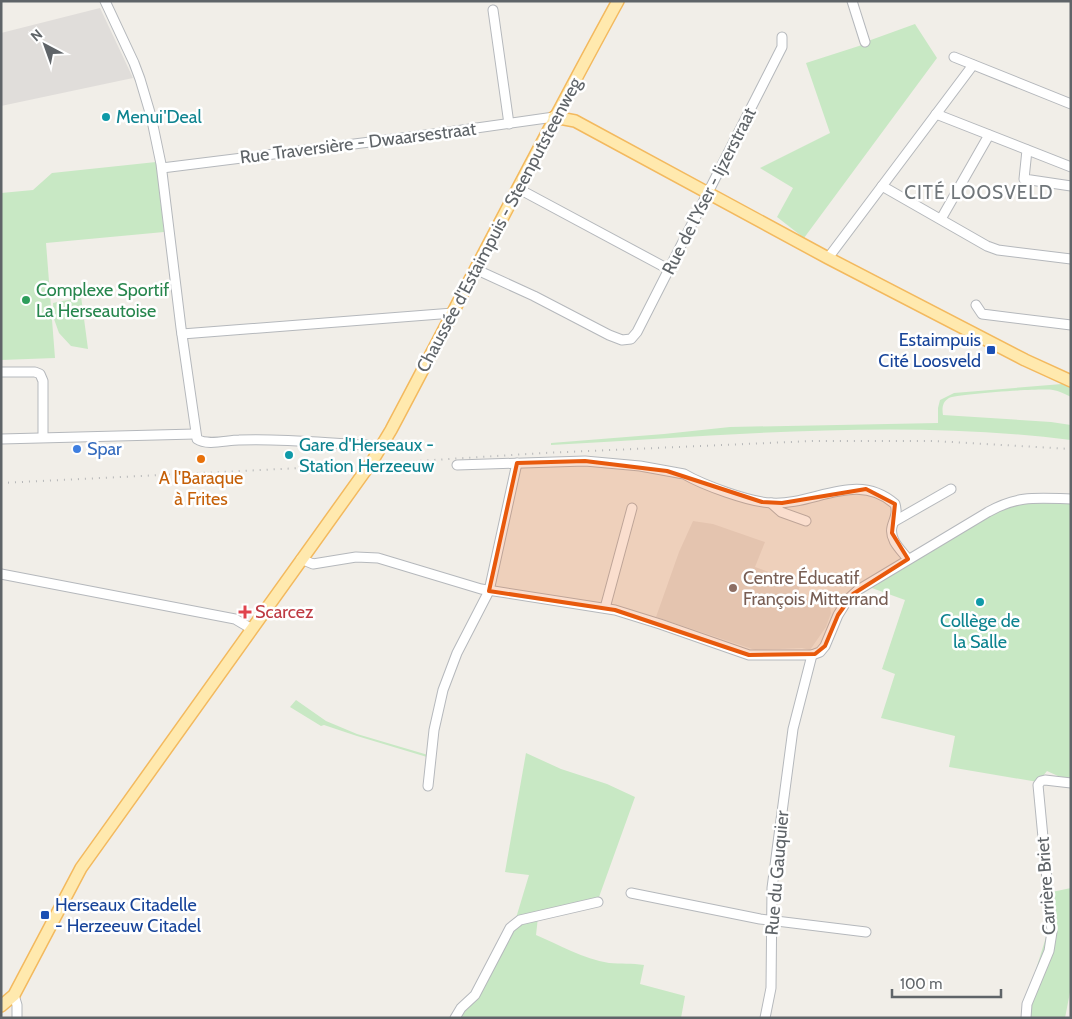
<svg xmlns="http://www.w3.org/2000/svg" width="1072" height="1019" font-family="Cabin,sans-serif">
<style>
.industrial{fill:#e0ddda}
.education{fill:#e4dfd9}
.green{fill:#c8e8c4}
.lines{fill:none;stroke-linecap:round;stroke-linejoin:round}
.minor-casing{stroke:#b5b8bc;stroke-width:11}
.major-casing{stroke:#f3b95e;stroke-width:14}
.minor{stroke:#fff;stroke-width:9}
.major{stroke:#ffe9ae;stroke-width:11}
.rail{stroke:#b6b7b8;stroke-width:2;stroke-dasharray:1 6;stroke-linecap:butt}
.marked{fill:#e8590c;fill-opacity:0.2;stroke:#e8590c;stroke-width:4;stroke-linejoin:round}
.culture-dot{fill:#0f9aa8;stroke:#fff;stroke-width:2}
.leisure-dot{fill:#2e9e5b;stroke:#fff;stroke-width:2}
.transit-dot{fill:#1a4fb4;stroke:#fff;stroke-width:2}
.shop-dot{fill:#3f7fe0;stroke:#fff;stroke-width:2}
.food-dot{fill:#e8710a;stroke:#fff;stroke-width:2}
.education-dot{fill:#8d6e63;stroke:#fff;stroke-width:2}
.health-dot{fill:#e0444e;stroke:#fff;stroke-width:2}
.labels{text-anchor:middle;stroke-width:5;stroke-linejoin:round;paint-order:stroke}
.culture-label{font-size:18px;fill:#0d838f;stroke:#fff;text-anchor:start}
.street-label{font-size:18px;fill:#5f6468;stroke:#fff}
.leisure-label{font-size:18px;fill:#27864d;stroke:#fff;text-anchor:start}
.transit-label{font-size:18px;fill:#164399;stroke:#fff;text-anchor:end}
.shop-label{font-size:18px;fill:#366cbe;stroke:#fff;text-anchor:start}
.food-label{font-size:18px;fill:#c56008;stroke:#fff}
.education-label{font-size:18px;fill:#785e54;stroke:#fff;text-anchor:start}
.health-label{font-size:18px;fill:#be3a42;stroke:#fff;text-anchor:start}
.neighbourhood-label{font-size:19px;letter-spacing:1px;fill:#70767a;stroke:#fff}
</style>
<rect width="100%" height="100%" fill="#f1eee8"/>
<polygon class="industrial" points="100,8 133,78 1,106 1,33"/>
<polygon class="education" points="693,521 713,524 765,542 755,567 801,584 797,593 830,606 831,613 826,627 810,650 802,648 755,650 656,617 679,552"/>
<g class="green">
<polygon points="915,24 937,58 804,238 777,217 793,188 760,168 830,133 806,63 862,45 868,41"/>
<polygon points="156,162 164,232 46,243 55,358 1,360 1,193 33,190 52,173"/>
<polygon points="81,296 88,349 71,346 59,333 54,319 53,303 72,299"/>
<path d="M1062,384l9,3v10c-6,-3 -12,-6 -18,-7 -12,-2 -97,4 -104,8 -7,4 -7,11 -6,17l108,7 20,3v15c-172,-22 -348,-4 -520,5v-2l113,-9 66,-7 208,-4v-15l2,-8 14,-7z"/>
<polygon points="1039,502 1071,504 1071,779 1058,776 1047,771 1038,782 949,767 955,736 881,718 895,674 882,669 905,600 869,587 997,512 1021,503"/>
<polygon points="296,700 326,721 357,734 428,755 427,757 357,736 324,725 321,726 290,707"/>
<polygon points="526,753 561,769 607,784 635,797 599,897 516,918 529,875 505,872"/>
<polygon points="1071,888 1071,987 1065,1018 1023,1018 1029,992 1047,934 1047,893"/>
<path d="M538,917l-2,18c24,10 47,24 73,28 12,1 23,0 35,2l-4,19 45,12 -4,22h-221l3,-7 11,-9 40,-76z"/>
</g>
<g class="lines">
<defs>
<g id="minor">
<path d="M105,1l29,62 6,16 11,37 10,48 20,164 16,111c10,7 30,1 42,1 42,-2 85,3 127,5l14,3"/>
<polyline points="852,1 865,42"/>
<polyline points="493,10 509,124"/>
<polyline points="954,57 1071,104"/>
<polyline points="936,114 1071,167"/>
<polyline points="1027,150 1024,179 1071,186"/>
<polyline points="162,168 434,134 554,117"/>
<polyline points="882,186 987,246 998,250 1071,259"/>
<polyline points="519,189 670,270"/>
<polyline points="941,219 989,135"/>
<polyline points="828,258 973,65"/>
<polyline points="475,269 534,296 609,335 622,340 631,339 637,332 782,47 782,37"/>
<polyline points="976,305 982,314 1071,325"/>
<polyline points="182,334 453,313"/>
<polyline points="1,372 35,372 40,374 43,381 43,437"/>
<polyline points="1,439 195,434"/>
<path d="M457,465l128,-4 55,5 44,8c19,11 65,28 87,29 43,3 85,-33 124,1 3,10 -1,15 -3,23 -3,13 9,23 16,32"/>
<polyline points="771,503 781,512 806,521"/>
<polyline points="895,521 951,489"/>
<path d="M301,559l12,5 43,-7 22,1 103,31 134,21 45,14 89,31h63l8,-3 5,-6 13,-31 10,-16 10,-9 130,-78c30,-17 49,-14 83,-13"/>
<polyline points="1,574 235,619 252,629"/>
<polyline points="605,608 632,508"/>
<polyline points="428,786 434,730 443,690 457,653 489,591 517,463"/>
<polyline points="631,893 760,919 866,932"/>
<polyline points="14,995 17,1005 17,1018"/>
<polyline points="455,1018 461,1008 475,995 510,928 520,920 598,902"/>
<polyline points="765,1018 771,988 772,888 793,729 812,655"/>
<polyline points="1026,1018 1027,1004 1049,951 1052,932 1038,785 1041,781 1045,780 1071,783"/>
</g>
<g id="major">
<polyline points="554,117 575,121 828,258 1025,360 1071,381"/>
<path d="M1,1006l13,-11 67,-127 292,-408 18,-30c76,-143 149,-287 227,-429"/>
</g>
</defs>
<use href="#minor" class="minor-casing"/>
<use href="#major" class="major-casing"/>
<use href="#minor" class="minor"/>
<use href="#major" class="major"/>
<polyline class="rail" points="1,483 321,467 544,453 812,441 934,441 1071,449"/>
</g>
<path class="marked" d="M585,461l82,10 95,31 20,1 84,-14 29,15 -3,29 16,26 -55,35 -15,21 -13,31 -10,8 -66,1 -134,-45 -126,-19 28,-128z"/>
<g class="culture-dot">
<circle cx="106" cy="117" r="5"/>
<circle cx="289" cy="455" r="5"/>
<circle cx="980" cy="602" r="5"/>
</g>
<circle class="leisure-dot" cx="26" cy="300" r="5"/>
<g class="transit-dot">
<rect x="986" y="345" width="10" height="10" rx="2.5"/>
<rect x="40" y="910" width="10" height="10" rx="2.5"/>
</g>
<circle class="shop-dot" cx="77" cy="449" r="5"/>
<circle class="food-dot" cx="201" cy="459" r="5"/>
<circle class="education-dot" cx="733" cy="588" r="5"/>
<path class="health-dot" d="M242.5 604.5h5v5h5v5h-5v5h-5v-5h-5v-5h5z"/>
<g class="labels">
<g class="culture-label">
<text x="116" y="123">Menui'Deal</text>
<text x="299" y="451">Gare d'Herseaux -<tspan x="299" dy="21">Station Herzeeuw</tspan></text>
<text x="980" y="627" text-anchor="middle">Collège de<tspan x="980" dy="21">la Salle</tspan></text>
</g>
<g class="street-label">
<text transform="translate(358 143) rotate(-7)" y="6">Rue Traversière - Dwaarsestraat</text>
<text transform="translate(709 191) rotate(-63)" y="6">Rue de l'Yser - Ijzerstraat</text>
<text transform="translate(499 225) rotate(-62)" y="6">Chaussée d'Estaimpuis - Steenputsteenweg</text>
<text transform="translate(777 873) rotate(-85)" y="6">Rue du Gauquier</text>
<text transform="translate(1046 886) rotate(-94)" y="6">Carrière Briet</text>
</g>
<g class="leisure-label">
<text x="36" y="296">Complexe Sportif<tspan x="36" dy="21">La Herseautoise</tspan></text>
</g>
<g class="transit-label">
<text x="981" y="346">Estaimpuis<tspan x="981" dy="21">Cité Loosveld</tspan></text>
<text x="55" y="911" text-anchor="start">Herseaux Citadelle<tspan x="55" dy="21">- Herzeeuw Citadel</tspan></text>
</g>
<g class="shop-label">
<text x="87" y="455">Spar</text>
</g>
<g class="food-label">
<text x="201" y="484">A l'Baraque<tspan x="201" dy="21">à Frites</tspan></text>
</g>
<g class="education-label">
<text x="743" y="584">Centre Éducatif<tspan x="743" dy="21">François Mitterrand</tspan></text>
</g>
<g class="health-label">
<text x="255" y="618">Scarcez</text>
</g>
<g class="neighbourhood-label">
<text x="979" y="199">CITÉ LOOSVELD</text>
</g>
</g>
<rect width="1072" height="1019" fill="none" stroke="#5f6468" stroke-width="5"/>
<g transform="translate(45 45) rotate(319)" stroke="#ffffff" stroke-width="4" paint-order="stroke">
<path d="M0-4L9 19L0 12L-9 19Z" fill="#5f6468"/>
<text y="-8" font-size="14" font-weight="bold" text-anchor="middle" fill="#5f6468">N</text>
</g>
<path d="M892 989v8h109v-8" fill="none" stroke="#5f6468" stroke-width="2.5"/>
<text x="900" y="989" font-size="15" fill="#5f6468" stroke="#ffffff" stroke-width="4" paint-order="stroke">100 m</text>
</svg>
